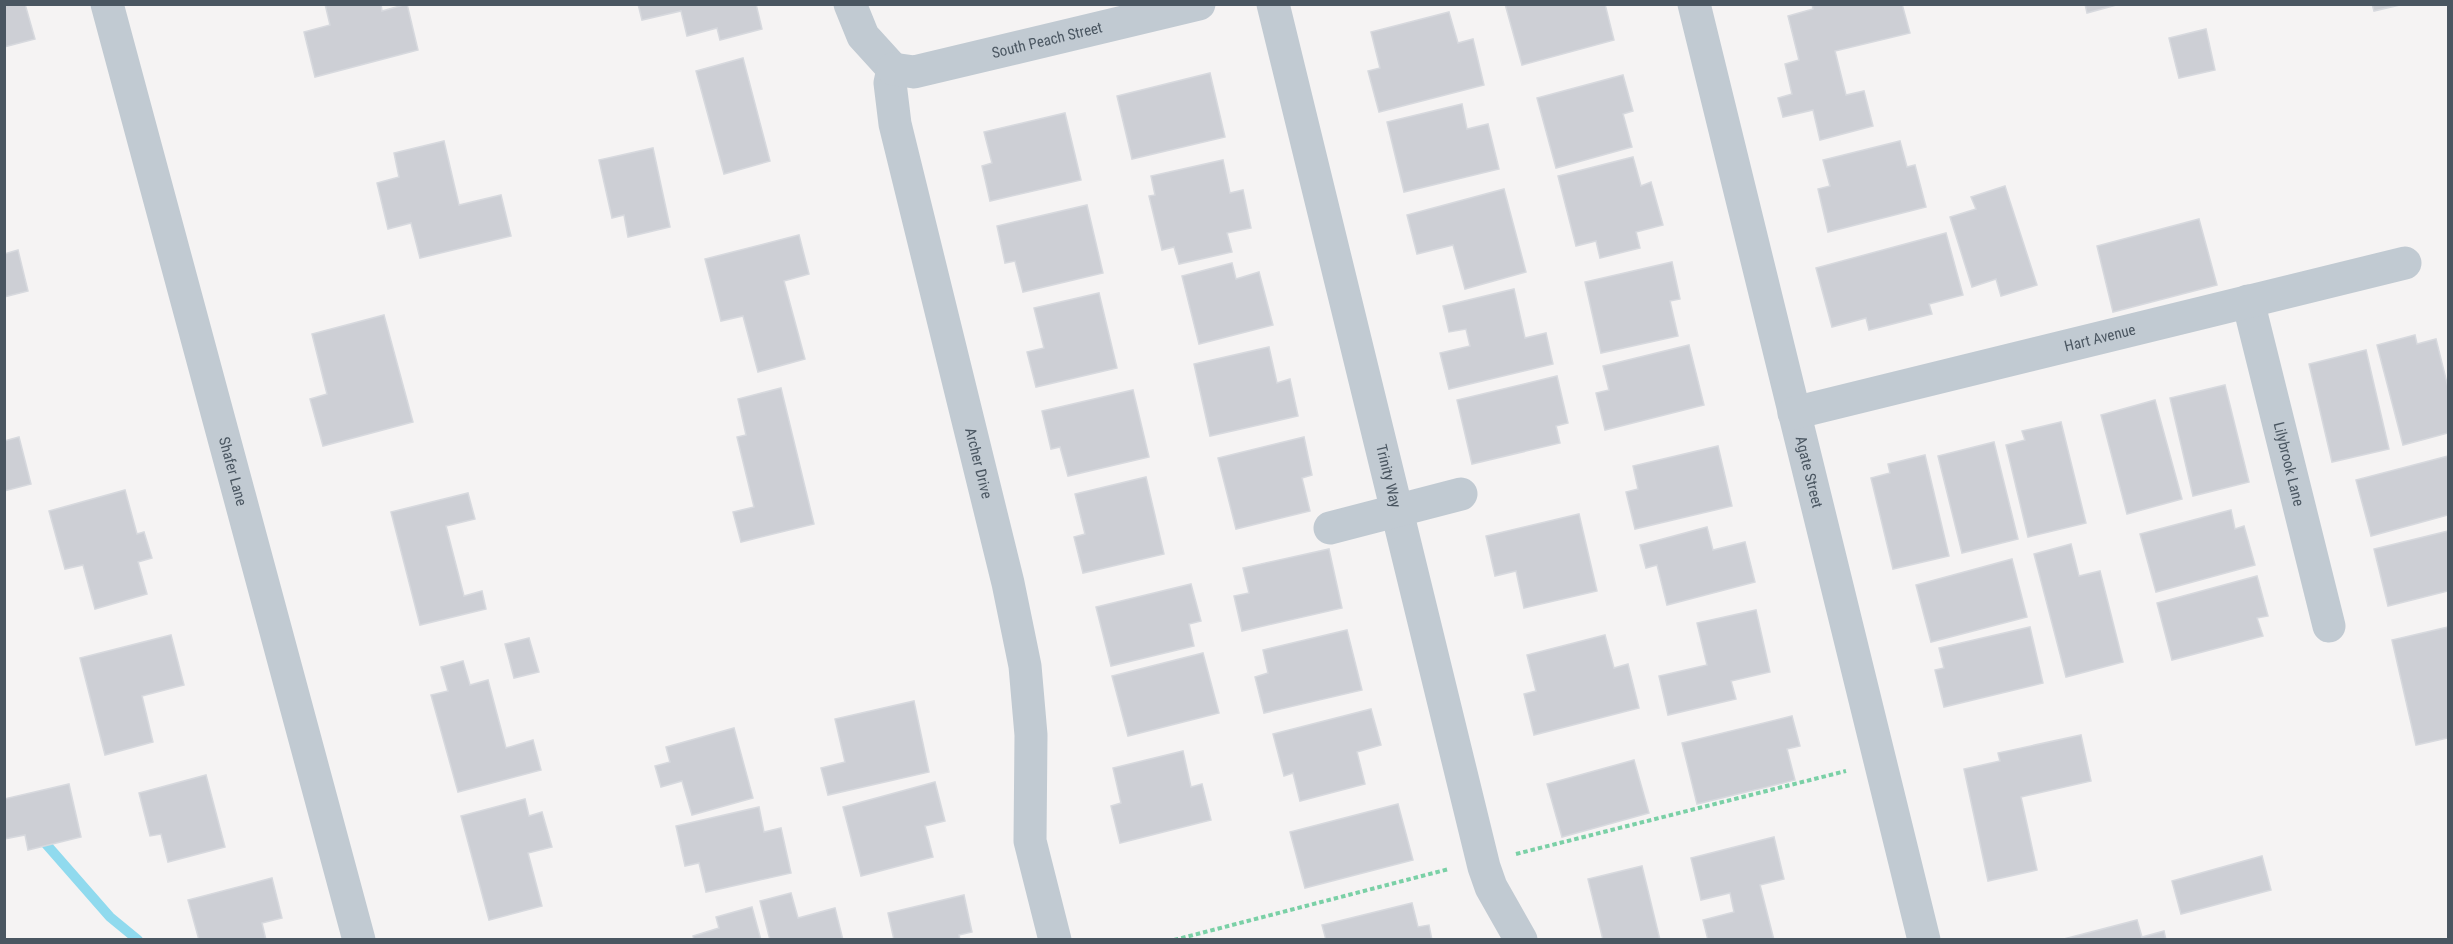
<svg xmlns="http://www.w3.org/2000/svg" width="2453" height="944" font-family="'Roboto Condensed',sans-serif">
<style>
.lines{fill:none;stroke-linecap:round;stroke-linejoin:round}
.stream{stroke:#90daee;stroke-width:10}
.building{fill:#cdcfd5;stroke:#d7d9de;stroke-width:1.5}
.path{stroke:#7ad0a6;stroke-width:4;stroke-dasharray:4.5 3;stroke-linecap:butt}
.minor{stroke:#c1cad2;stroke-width:33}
.labels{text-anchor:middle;stroke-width:6;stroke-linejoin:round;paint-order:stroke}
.street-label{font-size:15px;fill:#4a5661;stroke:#fff}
</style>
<rect width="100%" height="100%" fill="#f5f3f3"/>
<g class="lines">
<polyline class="stream" points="39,836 110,917 138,940"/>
</g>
<g class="building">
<polygon points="4,4 25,4 35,39 4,47"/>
<polygon points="325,4 381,4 382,11 407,4 418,50 315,77 304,32 330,25"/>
<polygon points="638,4 756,4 762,29 720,40 717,28 687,36 681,11 642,20"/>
<polygon points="1505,4 1605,4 1614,40 1522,65"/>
<polygon points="1812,4 1902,4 1910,33 1835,51 1846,95 1864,91 1873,126 1820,140 1813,110 1783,117 1778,98 1792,94 1785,64 1799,60 1788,16 1813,9"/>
<polygon points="2085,4 2120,4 2087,13"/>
<polygon points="2372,4 2404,4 2374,11"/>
<polygon points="1449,12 1458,43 1473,39 1484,85 1379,112 1368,71 1380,68 1371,32"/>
<polygon points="2206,29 2215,70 2179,78 2169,38"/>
<polygon points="743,58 770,161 724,174 696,71"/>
<polygon points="1210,73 1225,137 1132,159 1117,96"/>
<polygon points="1623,75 1633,111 1623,114 1632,147 1556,168 1537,98"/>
<polygon points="1462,104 1467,129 1488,124 1499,169 1404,192 1387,122"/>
<polygon points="1065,113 1081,180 990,201 982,166 992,163 984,132"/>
<polygon points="444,141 459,205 501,195 511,236 420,258 411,223 388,229 377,183 399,177 394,153"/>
<polygon points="1900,141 1907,167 1915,165 1926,207 1828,232 1818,189 1830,186 1823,160"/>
<polygon points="653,148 670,227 628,237 624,215 612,218 599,160"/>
<polygon points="1633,157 1641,186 1651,182 1663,225 1636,232 1640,248 1600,258 1596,241 1576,246 1558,176"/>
<polygon points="1223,160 1230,193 1243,190 1251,228 1227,233 1232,252 1179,264 1174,247 1162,250 1149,196 1155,195 1151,176"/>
<polygon points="2005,186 2037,285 2001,296 1996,279 1972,287 1950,217 1976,209 1971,197"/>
<polygon points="1504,189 1526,272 1465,289 1453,245 1417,254 1407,215"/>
<polygon points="1087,205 1103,273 1023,292 1015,261 1005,263 997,226"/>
<polygon points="2199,219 2217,285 2113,312 2097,246"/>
<polygon points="1946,233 1963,295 1929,304 1932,314 1869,330 1866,318 1832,327 1816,268"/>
<polygon points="799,235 809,274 784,281 805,359 758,372 743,316 721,321 705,259"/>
<polygon points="18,250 28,291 4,297 4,254"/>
<polygon points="1672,262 1680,299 1670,301 1678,336 1601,353 1585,282"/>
<polygon points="1232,263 1236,279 1259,272 1273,325 1199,344 1182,276"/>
<polygon points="1514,289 1525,338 1546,333 1553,364 1449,389 1440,353 1470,346 1466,329 1449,332 1443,306"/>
<polygon points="1099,293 1117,368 1036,387 1027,352 1044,348 1034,308"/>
<polygon points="384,315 413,422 323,446 310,399 327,394 312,334"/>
<polygon points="2415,335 2417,344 2436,339 2448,387 2448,433 2403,445 2377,345"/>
<polygon points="1689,345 1704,405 1605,430 1596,393 1609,390 1603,366"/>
<polygon points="1269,347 1277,383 1290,379 1298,416 1210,436 1194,364"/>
<polygon points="2366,350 2389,449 2332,462 2309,364"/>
<polygon points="1557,376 1568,423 1556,426 1560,443 1472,464 1457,400"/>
<polygon points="2225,385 2249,482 2193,496 2170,398"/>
<polygon points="781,388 814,524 741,542 733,512 754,507 737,437 746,435 738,399"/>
<polygon points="1133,390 1149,457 1068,476 1060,447 1051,449 1042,411"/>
<polygon points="2155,400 2182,499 2127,514 2101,415"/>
<polygon points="2061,422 2086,523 2028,537 2006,445 2025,440 2022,431"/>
<polygon points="19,437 31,484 4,491 4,441"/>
<polygon points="1304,437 1312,475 1302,478 1310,511 1236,529 1218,458"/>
<polygon points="1994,442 2018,539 1962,553 1938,456"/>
<polygon points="1718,446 1732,506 1635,529 1626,492 1638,489 1633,466"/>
<polygon points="1925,455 1949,556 1893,569 1871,478 1890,473 1888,464"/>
<polygon points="2448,456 2448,515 2371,536 2356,480"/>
<polygon points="1146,477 1164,554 1083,573 1074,537 1085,534 1075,494"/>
<polygon points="125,490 137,534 144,532 152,558 138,562 147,594 95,609 83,565 65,569 49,511"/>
<polygon points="468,493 475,519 446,526 464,596 482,591 486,609 420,625 391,512"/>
<polygon points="2231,510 2235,529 2244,526 2255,565 2156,592 2140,534"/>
<polygon points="1579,514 1597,591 1524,608 1516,571 1495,576 1486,536"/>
<polygon points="1707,527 1713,550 1745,542 1755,582 1667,605 1657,565 1646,568 1640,545"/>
<polygon points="2448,531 2448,591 2388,606 2374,549"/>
<polygon points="2071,544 2079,576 2100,571 2123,662 2066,677 2034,554"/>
<polygon points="1329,549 1342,608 1242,631 1234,596 1249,593 1243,568"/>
<polygon points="2012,559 2027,617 1931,642 1916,585"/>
<polygon points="2257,576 2268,616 2257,618 2263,636 2172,660 2157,603"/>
<polygon points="1191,584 1201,621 1189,624 1194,646 1111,666 1096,607"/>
<polygon points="1756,610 1770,672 1731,681 1736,699 1668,715 1659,676 1707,665 1697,623"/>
<polygon points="2030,627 2043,683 1944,707 1935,670 1944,668 1939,648"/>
<polygon points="2448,627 2448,738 2416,745 2392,640"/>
<polygon points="1347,630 1362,690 1264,713 1255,677 1268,673 1263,650"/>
<polygon points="171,635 184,685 142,696 153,742 105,755 80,658"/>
<polygon points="1605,635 1614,668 1628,664 1639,708 1534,735 1524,694 1536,691 1527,655"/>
<polygon points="529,638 539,672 514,678 505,644"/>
<polygon points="1203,653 1219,713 1128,736 1112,676"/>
<polygon points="463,661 470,685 488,680 506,748 533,740 541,770 458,792 431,695 448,691 441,667"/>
<polygon points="914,701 929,772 828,795 821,768 845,762 835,719"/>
<polygon points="1371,709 1381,745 1357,752 1365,784 1300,801 1293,773 1284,776 1273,734"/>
<polygon points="1792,716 1800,746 1787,749 1795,780 1697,804 1682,743"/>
<polygon points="734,728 753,798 692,815 682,781 661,787 655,766 670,762 666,747"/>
<polygon points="2081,735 2091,781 2021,797 2037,870 1988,881 1964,769 2000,761 1998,753"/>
<polygon points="1183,751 1191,787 1202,784 1211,820 1120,843 1111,806 1121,803 1113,768"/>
<polygon points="1634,760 1649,813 1562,837 1547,784"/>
<polygon points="206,775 225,847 168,862 161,834 150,836 139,793"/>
<polygon points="935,782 945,821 925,826 933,857 861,876 843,807"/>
<polygon points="69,784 81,837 28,850 25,835 4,839 4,799"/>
<polygon points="525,799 529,816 542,812 552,847 528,853 542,906 489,920 461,816"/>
<polygon points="1398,804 1413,860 1305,888 1290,832"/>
<polygon points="759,807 764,832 781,828 791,873 706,892 699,863 685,866 676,826"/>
<polygon points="1774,837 1784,879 1760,885 1774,940 1708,940 1703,920 1734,912 1730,893 1701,900 1691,858"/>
<polygon points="2262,856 2271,890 2181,914 2172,881"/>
<polygon points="1642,866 1660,940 1603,940 1588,879"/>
<polygon points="272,878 282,918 262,923 266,940 199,940 188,900"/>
<polygon points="791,893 798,918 835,908 843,940 770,940 760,901"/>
<polygon points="964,895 972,932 959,935 960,940 894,940 888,913"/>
<polygon points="1412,903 1418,927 1429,925 1432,940 1326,940 1322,925"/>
<polygon points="752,907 761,940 694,940 693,936 719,928 716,917"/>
<polygon points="2137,920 2142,937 2164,931 2166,940 2060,940"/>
</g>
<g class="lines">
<g class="path">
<polyline points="1516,854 1846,771"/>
<polyline points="1174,940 1449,869"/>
</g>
<g class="minor">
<path id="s1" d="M107,4l252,936"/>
<polyline points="850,4 863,36 893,69"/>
<path id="s2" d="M1273,4l211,863 7,20 30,53"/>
<path id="s3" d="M1694,4l230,936"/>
<path id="s4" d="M893,69l-3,14 5,41 113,459 17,83 6,69 -1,106 25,99"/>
<path id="s5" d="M893,69l21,3 285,-68"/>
<path id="s6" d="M2248,301l81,325"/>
<path id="s7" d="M1794,413l611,-150"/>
<polyline points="1330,528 1461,494"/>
</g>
</g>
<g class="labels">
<g class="street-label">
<text dy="5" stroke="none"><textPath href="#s5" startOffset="158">South Peach Street</textPath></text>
<text dy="5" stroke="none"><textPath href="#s7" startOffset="315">Hart Avenue</textPath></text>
<text dy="5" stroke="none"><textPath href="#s4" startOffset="405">Archer Drive</textPath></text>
<text dy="5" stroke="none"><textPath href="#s6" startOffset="168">Lilybrook Lane</textPath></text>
<text dy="5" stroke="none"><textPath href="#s1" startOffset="484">Shafer Lane</textPath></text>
<text dy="5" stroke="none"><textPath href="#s3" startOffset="482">Agate Street</textPath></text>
<text dy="5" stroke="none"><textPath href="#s2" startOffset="486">Trinity Way</textPath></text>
</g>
</g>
<rect width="2453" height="944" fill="none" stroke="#4a5661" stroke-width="12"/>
</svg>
